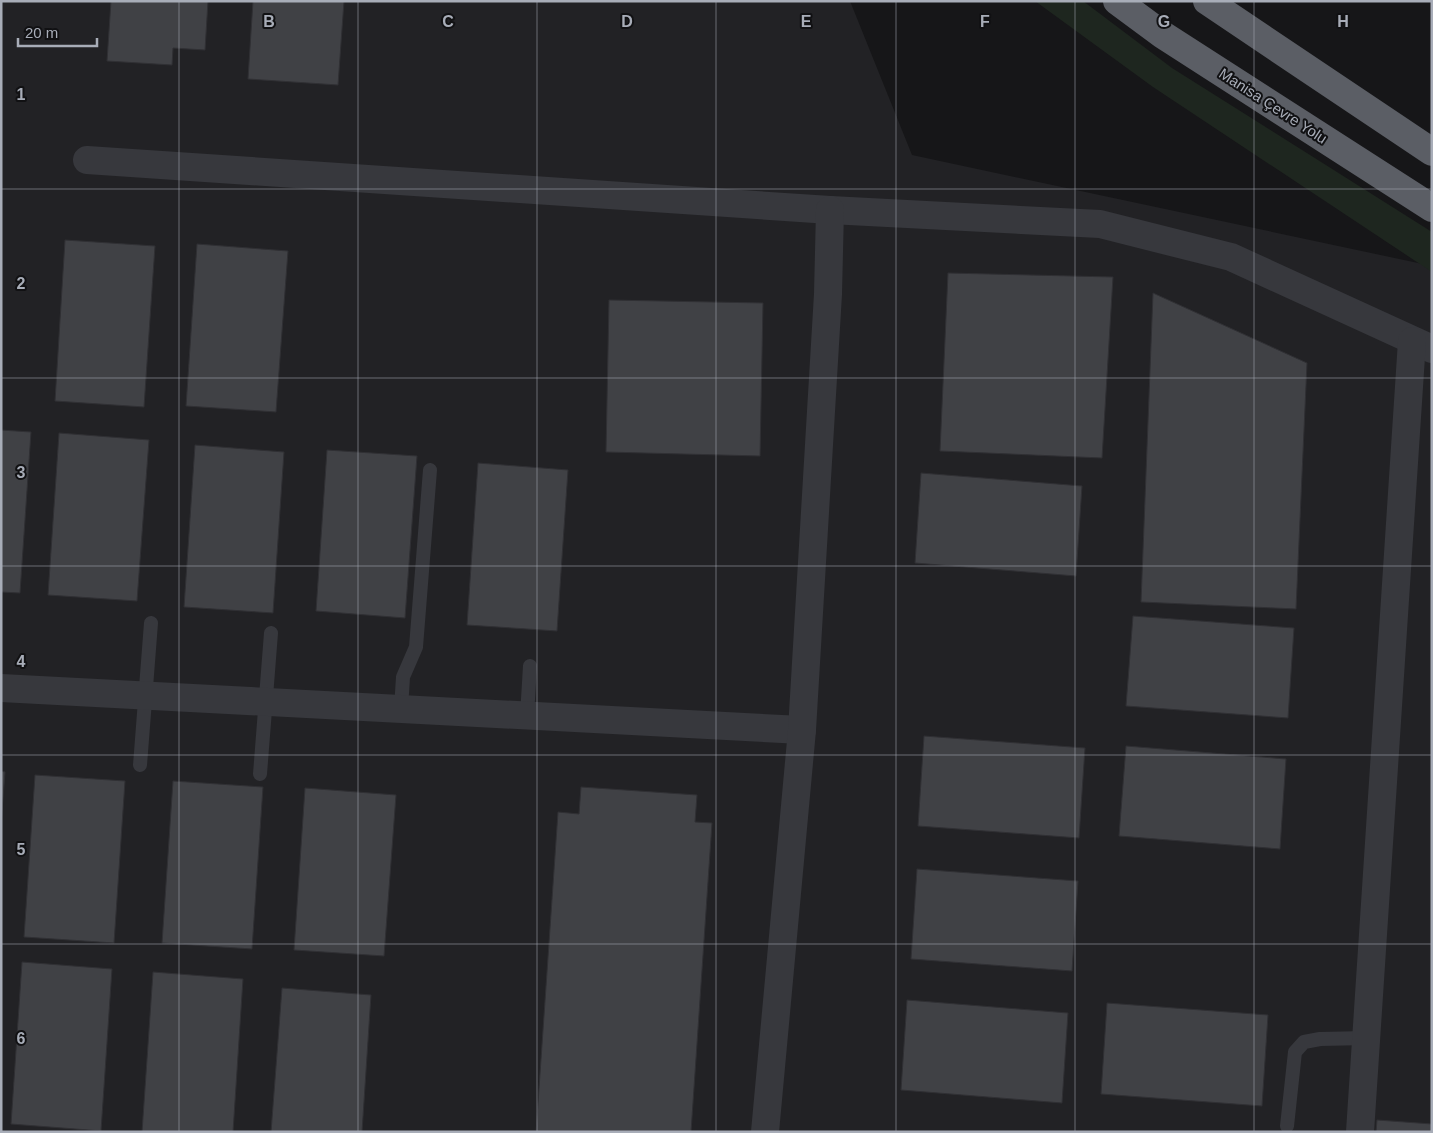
<svg xmlns="http://www.w3.org/2000/svg" width="1433" height="1133" font-family="Helvetica,sans-serif">
<style>
.built{fill:#222225}
.green{fill:#1e261f}
.building{fill:#404145;stroke:#303034}
.lines{fill:none;stroke-linecap:round;stroke-linejoin:round}
.service{stroke:#37383d;stroke-width:14}
.minor{stroke:#37383d;stroke-width:28}
.trunk{stroke:#5b5e65;stroke-width:28}
.grid{fill:none;stroke:#a8adb8;stroke-width:1;stroke-opacity:0.55}
.labels{text-anchor:middle;stroke-width:4;stroke-linejoin:round;paint-order:stroke}
.street-label{font-size:15px;fill:#a8adb8;stroke:#111113}
.grid-label{font-size:16px;text-anchor:middle;font-weight:bold;fill:#a8adb8;stroke:#111113;stroke-width:4;stroke-linejoin:round;paint-order:stroke}
</style>
<rect width="100%" height="100%" fill="#161618"/>
<polygon class="built" points="1,1 850,1 912,155 1432,266 1432,1132 1,1132"/>
<polygon class="green" points="1035,1 1083,1 1172,68 1432,232 1432,272 1153,87"/>
<g class="building">
<polygon points="111,1 208,1 205,50 173,48 172,65 107,61"/>
<polygon points="253,1 344,1 338,85 248,79"/>
<polygon points="65,240 155,246 144,407 55,401"/>
<polygon points="197,244 288,251 276,412 186,406"/>
<polygon points="948,273 1113,277 1102,458 940,451"/>
<polygon points="1153,293 1307,363 1296,609 1141,602"/>
<polygon points="609,300 763,303 760,456 606,452"/>
<polygon points="1,430 31,432 20,593 1,592"/>
<polygon points="59,433 149,440 137,601 48,595"/>
<polygon points="195,445 284,452 273,613 184,607"/>
<polygon points="327,450 417,456 405,618 316,611"/>
<polygon points="478,463 568,470 557,631 467,625"/>
<polygon points="921,473 1082,486 1076,576 915,563"/>
<polygon points="1133,616 1294,628 1288,718 1126,706"/>
<polygon points="924,736 1085,748 1079,838 918,826"/>
<polygon points="1126,746 1286,759 1280,849 1119,836"/>
<polygon points="1,771 5,772 1,825"/>
<polygon points="35,775 125,781 114,943 24,937"/>
<polygon points="173,781 263,787 252,949 162,943"/>
<polygon points="581,787 697,795 695,822 712,823 691,1132 536,1132 558,812 579,814"/>
<polygon points="305,788 396,795 384,956 294,950"/>
<polygon points="917,869 1078,881 1072,971 911,959"/>
<polygon points="22,962 112,969 101,1131 11,1124"/>
<polygon points="153,972 243,979 233,1132 142,1132"/>
<polygon points="282,988 371,995 362,1132 271,1132"/>
<polygon points="907,1000 1068,1013 1062,1103 901,1090"/>
<polygon points="1107,1003 1268,1015 1262,1106 1101,1094"/>
<polygon points="1377,1120 1432,1124 1432,1132 1376,1132"/>
</g>
<g class="lines">
<g class="service">
<polyline points="401,709 403,677 416,647 430,470"/>
<polyline points="527,716 530,666"/>
<polyline points="140,765 151,623"/>
<polyline points="260,774 271,633"/>
<polyline points="1287,1126 1295,1052 1304,1042 1320,1039 1367,1038"/>
</g>
<g class="minor">
<polyline points="87,160 830,210 1100,224 1231,257 1432,349"/>
<polyline points="1,688 802,730"/>
<polyline points="765,1132 802,730 828,294 830,210"/>
<polyline points="1360,1132 1412,341"/>
</g>
<g class="trunk">
<polyline points="1117,1 1163,35 1432,208"/>
<polyline points="1207,1 1432,152"/>
</g>
</g>
<path class="grid" d="M179,1v1131M358,1v1131M537,1v1131M716,1v1131M896,1v1131M1075,1v1131M1254,1v1131M1,189h1431M1,378h1431M1,566h1431M1,755h1431M1,944h1431"/>
<g class="labels">
<g class="street-label">
<text transform="translate(1273 106) rotate(33)" y="5">Manisa Çevre Yolu</text>
</g>
</g>
<g class="grid-label">
<text x="269" y="27">B</text>
<text x="448" y="27">C</text>
<text x="627" y="27">D</text>
<text x="806" y="27">E</text>
<text x="985" y="27">F</text>
<text x="1164" y="27">G</text>
<text x="1343" y="27">H</text>
<text x="21" y="100">1</text>
<text x="21" y="289">2</text>
<text x="21" y="478">3</text>
<text x="21" y="667">4</text>
<text x="21" y="855">5</text>
<text x="21" y="1044">6</text>
</g>
<rect width="1433" height="1133" fill="none" stroke="#a8adb8" stroke-width="5"/>
<path d="M18 38v8h79v-8" fill="none" stroke="#a8adb8" stroke-width="2.5"/>
<text x="25" y="38" font-size="15" fill="#a8adb8" stroke="#111113" stroke-width="4" paint-order="stroke">20 m</text>
</svg>
